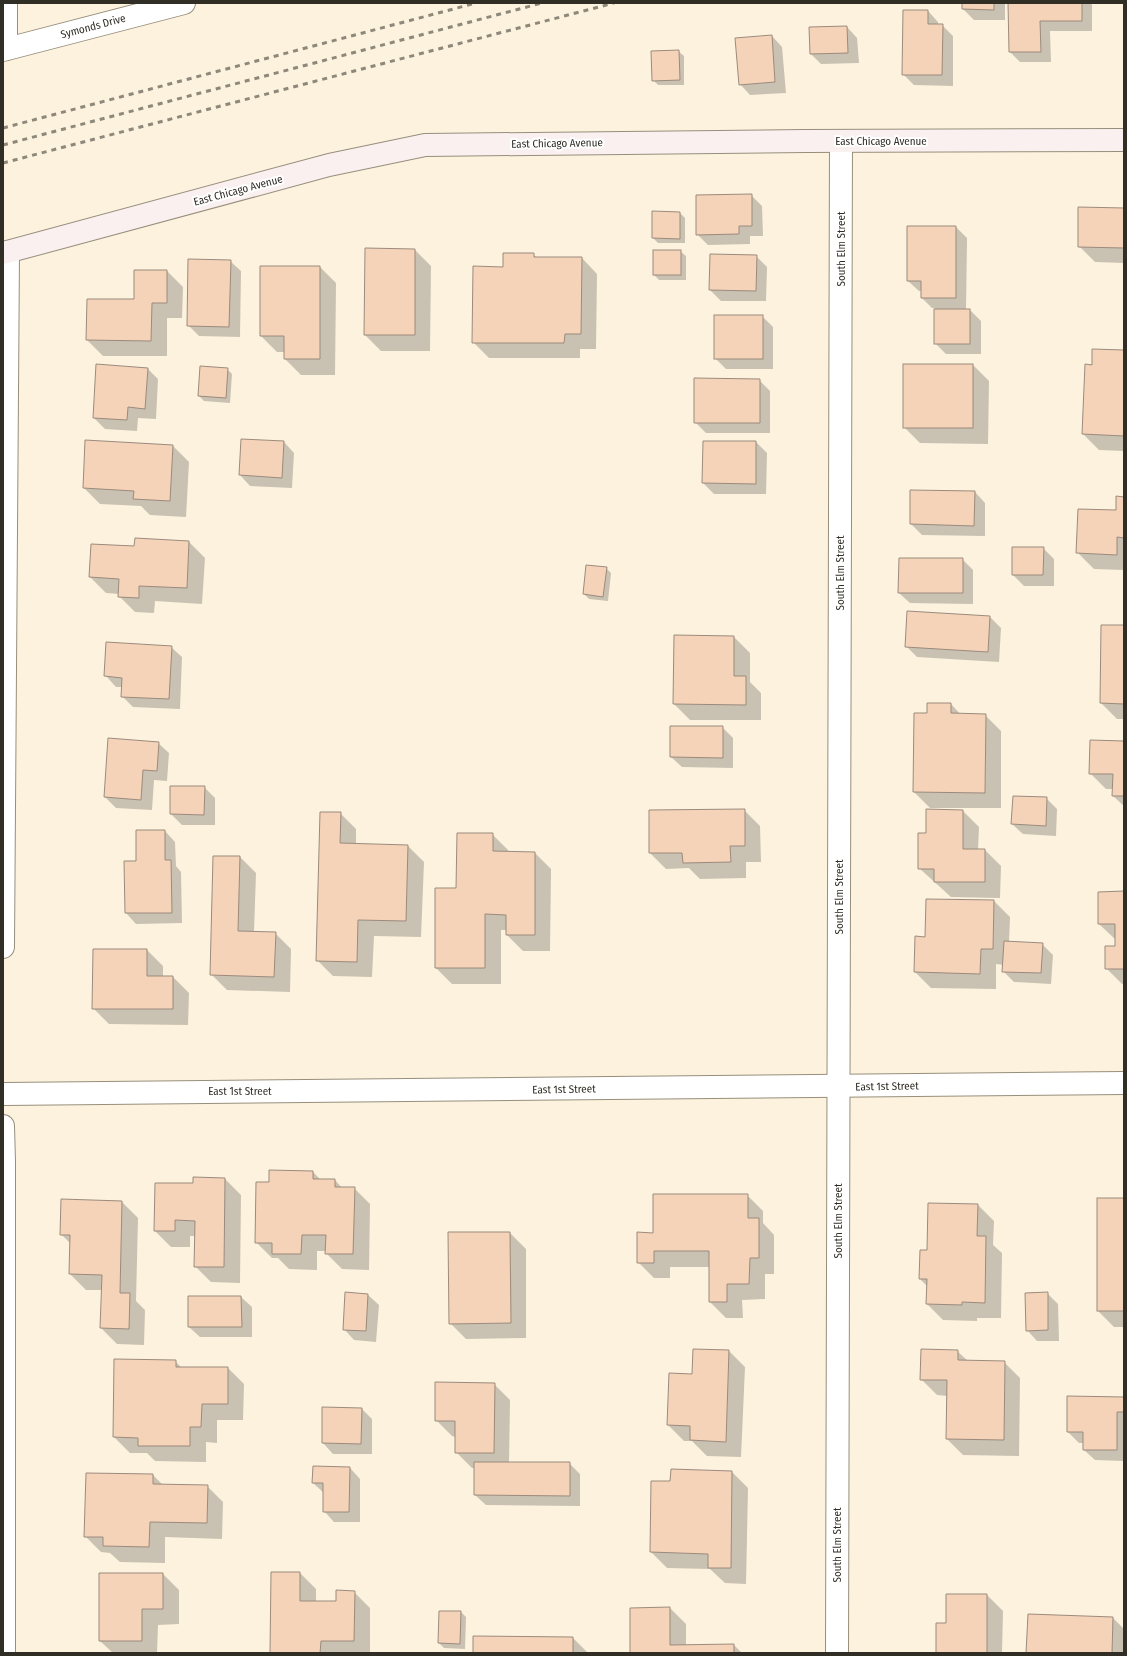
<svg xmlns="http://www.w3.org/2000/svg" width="1127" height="1656" font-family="'Fira Sans Condensed',sans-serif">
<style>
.shadow{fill:#0003}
.building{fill:#f5d3b9;stroke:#9c8b7d}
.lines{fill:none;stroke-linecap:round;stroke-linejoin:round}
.minor-casing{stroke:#978f7c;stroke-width:24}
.secondary-casing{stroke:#978f7c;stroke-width:24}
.minor{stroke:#fff;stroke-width:22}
.secondary{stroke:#faf0f0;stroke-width:22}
.rail{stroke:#8e887b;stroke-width:3;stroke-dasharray:5 5;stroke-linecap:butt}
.labels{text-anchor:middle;stroke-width:4;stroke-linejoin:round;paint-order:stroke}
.street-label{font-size:11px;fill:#312e26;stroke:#fff}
</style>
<rect width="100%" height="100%" fill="#fcf2de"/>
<g class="shadow">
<polygon points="963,3 1005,3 1005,20 974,20 963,9"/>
<polygon points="1009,3 1091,3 1092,5 1092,31 1050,31 1051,62 1020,62 1010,52"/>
<polygon points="928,11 938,22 938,25 942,25 953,36 953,86 914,85 903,74"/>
<polygon points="847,27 857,38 859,63 821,64 811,54"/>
<polygon points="772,36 782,47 786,93 750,95 740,84"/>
<polygon points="678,51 684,56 684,85 658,85 653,80"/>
<polygon points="752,196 762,206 763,236 750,236 750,244 708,245 697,234"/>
<polygon points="1124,209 1124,263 1095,262 1079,246"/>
<polygon points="653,212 680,213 685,218 685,243 658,243 653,238"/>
<polygon points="908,227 956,227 967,238 966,310 970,310 981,321 981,354 946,354 935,343 935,308 932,308 922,298 922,291 919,291 908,281"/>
<polygon points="415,250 431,266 430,351 381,351 365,335"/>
<polygon points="654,251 680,251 686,256 686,280 659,280 654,275"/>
<polygon points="533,254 537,258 582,258 597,274 596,349 580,349 580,358 489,358 473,342 504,268"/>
<polygon points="756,256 767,267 766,301 721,301 710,290"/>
<polygon points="230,261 241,271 240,337 199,336 188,325"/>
<polygon points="261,267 320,267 336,283 335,375 301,375 285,359 285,352 277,352 261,336"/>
<polygon points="167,271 183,287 182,318 167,318 167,356 103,356 87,340"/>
<polygon points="762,316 773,327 773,369 726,369 715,358"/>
<polygon points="1124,351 1124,451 1099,450 1083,434 1093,366"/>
<polygon points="973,365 989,381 988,444 920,443 904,427"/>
<polygon points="148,369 158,379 156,419 138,418 137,431 105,429 94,418"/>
<polygon points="227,369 232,374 230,403 204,401 199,396"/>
<polygon points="759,380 770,391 770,433 706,433 695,422"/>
<polygon points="242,440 284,442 294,453 292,488 250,486 240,475"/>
<polygon points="756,442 767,453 766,494 714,494 703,483"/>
<polygon points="173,446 189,462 186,517 150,515 141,506 100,504 84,488"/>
<polygon points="975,492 985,503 985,536 922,535 911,524"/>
<polygon points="1124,498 1124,570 1094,569 1078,553 1117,511"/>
<polygon points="189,542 205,558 202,604 155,601 154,613 135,612 119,596 119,594 106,593 90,577 135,547"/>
<polygon points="1043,548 1054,559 1054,586 1024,586 1013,575"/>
<polygon points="962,559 973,570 973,604 910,603 899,593"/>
<polygon points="606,568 611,573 608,601 589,599 584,594"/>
<polygon points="908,612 990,617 1001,628 999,662 917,657 906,646"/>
<polygon points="1124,626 1124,719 1117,719 1101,703"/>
<polygon points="734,637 750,653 750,682 761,693 761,720 690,720 674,704"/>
<polygon points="171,647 182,657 180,709 133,707 122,696 123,687 116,687 106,676"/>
<polygon points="928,704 951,704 961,715 985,715 1001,731 1001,808 930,808 914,792 928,714"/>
<polygon points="722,727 733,738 733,768 682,767 671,757"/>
<polygon points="1124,742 1124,806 1113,796 1113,789 1106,789 1090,773"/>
<polygon points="158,743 169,753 167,781 154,780 152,810 116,808 105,797"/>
<polygon points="204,787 215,798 215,825 182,825 171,814"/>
<polygon points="1046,798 1057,809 1056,836 1023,834 1012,824"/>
<polygon points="744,810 760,826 761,862 746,862 746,878 700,879 689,868 666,869 650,853"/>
<polygon points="963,811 979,827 978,850 985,850 1001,866 1000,898 951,897 919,868 927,834"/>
<polygon points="340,813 356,829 356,844 408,846 424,862 421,937 374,936 372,977 333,976 317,960"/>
<polygon points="165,831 175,842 176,866 181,872 182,923 136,924 126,913 137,862"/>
<polygon points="492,834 508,850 508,853 535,853 551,869 550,951 523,951 507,935 507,930 501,930 501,984 452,984 436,968 457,889"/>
<polygon points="214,857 240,857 256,873 254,932 275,933 291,949 290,992 227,990 211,974"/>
<polygon points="1124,892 1124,984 1122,984 1106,968 1116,947 1116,940 1099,924"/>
<polygon points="994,901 1010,917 1009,943 1042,944 1053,955 1051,984 1014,982 1003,971 1004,965 996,964 996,989 931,988 915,972 926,938"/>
<polygon points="147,950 163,966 163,977 173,977 189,993 188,1025 109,1024 93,1008"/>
<polygon points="313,1172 321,1180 335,1180 342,1188 354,1188 370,1204 369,1270 342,1269 326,1253 326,1251 317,1251 317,1270 289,1269 278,1258 272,1258 256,1242"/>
<polygon points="225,1179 241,1195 240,1283 211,1282 195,1266 196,1236 190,1236 190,1247 171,1247 155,1231 194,1184"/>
<polygon points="747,1195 763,1211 763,1223 774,1235 774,1274 765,1274 765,1299 742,1300 743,1318 726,1318 710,1302 710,1267 670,1267 670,1278 654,1278 638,1262 654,1234"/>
<polygon points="1124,1199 1124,1327 1114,1327 1098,1311"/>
<polygon points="62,1200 122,1202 138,1218 136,1301 145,1310 144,1345 117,1344 101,1328 102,1290 86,1290 70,1274 71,1244 61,1234"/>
<polygon points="978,1205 994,1221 993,1245 1002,1253 1001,1318 977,1318 977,1321 943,1320 927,1304 927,1286 920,1279 928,1251"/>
<polygon points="510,1233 526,1249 526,1338 466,1339 450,1323"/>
<polygon points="1047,1293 1058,1304 1059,1341 1037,1341 1027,1330"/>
<polygon points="368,1295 379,1305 376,1342 354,1340 344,1329"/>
<polygon points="241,1297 252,1307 252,1337 200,1337 189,1327"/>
<polygon points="694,1350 729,1351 745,1367 741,1457 707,1456 692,1441 684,1441 668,1425 693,1375"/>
<polygon points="957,1351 968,1361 1004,1362 1020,1378 1019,1456 963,1455 947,1439 948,1396 937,1395 921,1379"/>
<polygon points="175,1361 182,1368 228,1368 244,1384 243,1420 217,1420 217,1443 206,1442 206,1462 155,1461 147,1453 130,1453 114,1437"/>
<polygon points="494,1384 510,1400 509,1463 569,1463 580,1474 580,1506 486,1505 475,1495 475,1468 472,1468 456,1452 456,1437 452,1436 436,1420"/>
<polygon points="1124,1398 1124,1461 1095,1460 1084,1450 1084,1443 1079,1443 1068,1432"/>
<polygon points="362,1409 372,1419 372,1454 333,1454 323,1443"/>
<polygon points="350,1468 360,1479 360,1522 334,1522 324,1511 324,1493 313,1483"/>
<polygon points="672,1470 732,1472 748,1488 746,1584 725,1583 710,1569 667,1568 651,1552 652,1482 671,1482"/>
<polygon points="153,1475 163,1485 207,1486 223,1502 222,1539 165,1537 165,1563 120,1562 110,1553 101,1552 85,1536"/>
<polygon points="300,1573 316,1589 316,1602 337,1603 354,1592 370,1608 370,1653 271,1653"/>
<polygon points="163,1574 179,1590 179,1624 158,1625 157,1653 113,1653 100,1641"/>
<polygon points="987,1595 1003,1611 1002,1653 937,1653 947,1624"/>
<polygon points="670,1608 686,1624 686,1645 734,1645 742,1653 631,1653"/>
<polygon points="461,1612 466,1617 465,1649 444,1648 439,1643"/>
<polygon points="1113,1618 1124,1629 1124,1653 1027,1653"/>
<polygon points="573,1638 588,1653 474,1653"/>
</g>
<g class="building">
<polygon points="962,3 994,3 994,10 962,9"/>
<polygon points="1008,3 1082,3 1082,21 1040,21 1041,52 1009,52"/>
<polygon points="903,10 928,10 928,24 943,24 942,75 902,75"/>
<polygon points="847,26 848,53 810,54 809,27"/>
<polygon points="772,35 775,82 739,85 735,38"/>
<polygon points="679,50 680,80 652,81 651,51"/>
<polygon points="752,194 752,226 739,226 739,234 696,235 696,195"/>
<polygon points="1078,207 1124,208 1124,268 1124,248 1078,247"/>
<polygon points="652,211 680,212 680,239 652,238"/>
<polygon points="907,226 956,226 956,298 921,298 921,281 907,281"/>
<polygon points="365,248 415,249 415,335 364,335"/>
<rect x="653" y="250" width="28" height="25"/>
<polygon points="503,253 534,253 534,257 582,257 581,334 565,334 564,343 472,343 473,266 503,267"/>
<polygon points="710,254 757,255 756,291 709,290"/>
<polygon points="188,259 231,260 229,327 187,326"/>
<polygon points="260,266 320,266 320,359 284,359 284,336 260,336"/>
<polygon points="134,270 167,270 167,303 152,303 151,341 86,340 87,299 134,299"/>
<rect x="934" y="309" width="36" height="35"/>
<rect x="714" y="315" width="49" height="44"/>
<polygon points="1092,349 1124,350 1124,436 1082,434 1085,364 1092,365"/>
<polygon points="96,364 148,368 145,409 128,407 127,420 93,418"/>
<rect x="903" y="364" width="70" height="64"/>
<polygon points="200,366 228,368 226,398 198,396"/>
<polygon points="694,378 760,379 760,423 694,423"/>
<polygon points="241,439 284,441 282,478 239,475"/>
<polygon points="85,440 173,445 170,501 133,499 134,491 83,488"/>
<polygon points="703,441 756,441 756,484 702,483"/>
<polygon points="910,490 975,491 974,526 910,524"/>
<polygon points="1116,496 1124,497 1124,538 1117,537 1117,555 1076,553 1078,509 1116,510"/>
<polygon points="135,538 189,541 187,588 139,586 139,598 118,597 119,579 89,577 91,544 134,546"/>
<polygon points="1012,547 1044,547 1043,575 1012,575"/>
<polygon points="899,558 963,558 963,593 898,593"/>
<polygon points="586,565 607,567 603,597 583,594"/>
<polygon points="907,611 990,616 988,652 905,647"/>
<polygon points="1101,625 1124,625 1124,704 1100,703"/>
<polygon points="674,635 734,636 734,676 746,676 746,705 673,704"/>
<polygon points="106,642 172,646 169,699 121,697 122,678 104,676"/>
<polygon points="927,703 951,703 951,713 986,714 985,793 913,792 914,713 927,713"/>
<polygon points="670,726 723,726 723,758 670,757"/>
<polygon points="108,738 159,742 157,771 143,770 141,800 104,797"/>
<polygon points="1090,740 1124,741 1124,796 1112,796 1113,774 1089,774"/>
<polygon points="170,786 205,786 204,815 170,814"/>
<polygon points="1013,796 1047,797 1046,826 1011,824"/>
<polygon points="745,809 745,846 730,846 731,862 683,863 682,853 649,853 649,810"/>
<polygon points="926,809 963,810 963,849 985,849 985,882 934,882 934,869 918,869 918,833 926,833"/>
<polygon points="320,812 341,812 340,843 408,845 406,921 358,920 357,962 316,961"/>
<polygon points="136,830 165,830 165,860 171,860 172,913 125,913 124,861 136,861"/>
<polygon points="457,833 493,833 493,851 535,852 535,935 506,935 506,915 485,914 485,968 435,968 435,888 456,888"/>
<polygon points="213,856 240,856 238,931 276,932 274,977 210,975"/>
<polygon points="1124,891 1124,969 1105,969 1105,946 1115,946 1115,924 1098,924 1098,892"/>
<polygon points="926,899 994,900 993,949 981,949 980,974 914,972 915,936 925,937"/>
<polygon points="1004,941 1043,943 1041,973 1002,972"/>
<polygon points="93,949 147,949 147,976 173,976 173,1009 92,1009"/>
<polygon points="269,1170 313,1171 313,1179 335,1179 335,1187 355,1187 353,1254 325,1254 326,1235 302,1235 301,1254 272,1254 272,1243 255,1243 256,1182 269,1182"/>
<polygon points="193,1177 225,1178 224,1267 194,1267 195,1221 175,1220 175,1231 154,1231 155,1183 193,1183"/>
<polygon points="653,1194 748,1194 748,1218 759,1218 759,1258 750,1258 749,1284 727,1284 727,1302 709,1302 709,1251 654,1251 654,1263 637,1263 637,1232 653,1233"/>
<rect x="1097" y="1198" width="27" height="113"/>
<polygon points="61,1199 122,1201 120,1293 130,1293 129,1329 100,1328 102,1275 69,1274 70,1235 60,1235"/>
<polygon points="928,1203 978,1204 977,1236 986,1236 985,1303 962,1302 962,1305 926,1304 927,1279 919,1279 920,1250 927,1250"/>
<polygon points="448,1232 510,1232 511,1323 449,1324"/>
<polygon points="345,1292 368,1294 366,1331 343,1330"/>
<polygon points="1048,1292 1048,1330 1026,1331 1025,1293"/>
<polygon points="188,1296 241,1296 242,1327 188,1327"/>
<polygon points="693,1349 729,1350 726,1442 690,1440 690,1426 667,1425 669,1373 692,1374"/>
<polygon points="921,1349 958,1350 958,1360 1005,1361 1004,1440 946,1439 947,1380 920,1380"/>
<polygon points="114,1359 176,1360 176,1367 228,1367 228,1404 202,1404 201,1427 190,1427 190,1446 138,1446 138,1438 113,1437"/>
<polygon points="435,1382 495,1383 494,1453 455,1453 455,1421 435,1421"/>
<polygon points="1067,1396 1124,1397 1124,1412 1117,1412 1117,1450 1083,1450 1083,1432 1067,1432"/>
<polygon points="322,1407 362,1408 361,1444 322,1443"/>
<polygon points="474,1462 570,1462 570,1496 474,1495"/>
<polygon points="313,1466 350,1467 349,1512 323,1512 323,1483 312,1483"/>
<polygon points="671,1469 732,1471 731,1568 708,1568 708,1554 650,1552 651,1481 670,1481"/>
<polygon points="86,1473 153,1474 153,1484 208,1485 207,1523 150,1522 149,1547 103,1546 103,1537 84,1537"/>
<polygon points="271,1572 300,1572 300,1601 336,1601 336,1590 355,1591 354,1641 321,1641 320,1653 270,1653"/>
<polygon points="99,1573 163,1573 163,1609 142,1609 142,1641 99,1641"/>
<polygon points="946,1594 987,1594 987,1653 936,1653 936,1623 946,1623"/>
<polygon points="670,1607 670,1645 734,1644 734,1653 630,1653 630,1608"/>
<polygon points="439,1611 461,1611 460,1644 438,1643"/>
<polygon points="1028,1614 1113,1617 1112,1653 1026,1653"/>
<polygon points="473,1636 573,1637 573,1653 473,1653"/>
</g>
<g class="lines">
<defs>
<g id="minor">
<polyline points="6,49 6,3"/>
<polyline points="3,50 184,3"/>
<polyline points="3,947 8,252"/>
<polyline points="3,1094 1124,1083"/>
<polyline points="3,1126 4,1162 4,1653"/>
<polyline points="837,1653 841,141"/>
</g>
<polyline id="secondary" points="3,253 329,165 425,145 805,141 1124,140"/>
</defs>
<use href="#minor" class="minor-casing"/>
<use href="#secondary" class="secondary-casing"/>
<use href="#minor" class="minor"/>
<use href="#secondary" class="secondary"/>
<g class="rail">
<polyline points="3,128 476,3"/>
<polyline points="3,145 542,3"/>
<polyline points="3,163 614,3"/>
</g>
</g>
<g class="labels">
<g class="street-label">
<text transform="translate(93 26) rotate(-15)" y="4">Symonds Drive</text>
<text x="881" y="145">East Chicago Avenue</text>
<text transform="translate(557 143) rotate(-1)" y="4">East Chicago Avenue</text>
<text transform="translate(238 190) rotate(-15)" y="4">East Chicago Avenue</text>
<text transform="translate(841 249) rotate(-90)" y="4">South Elm Street</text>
<text transform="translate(840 573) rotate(-90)" y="4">South Elm Street</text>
<text transform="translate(839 897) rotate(-90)" y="4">South Elm Street</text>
<text transform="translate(887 1086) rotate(-1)" y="4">East 1st Street</text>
<text transform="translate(564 1089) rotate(-1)" y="4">East 1st Street</text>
<text x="240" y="1095">East 1st Street</text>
<text transform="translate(838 1221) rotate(-90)" y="4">South Elm Street</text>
<text transform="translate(837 1545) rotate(-90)" y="4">South Elm Street</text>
</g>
</g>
<rect width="1127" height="1656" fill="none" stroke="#312e26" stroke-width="8"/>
</svg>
